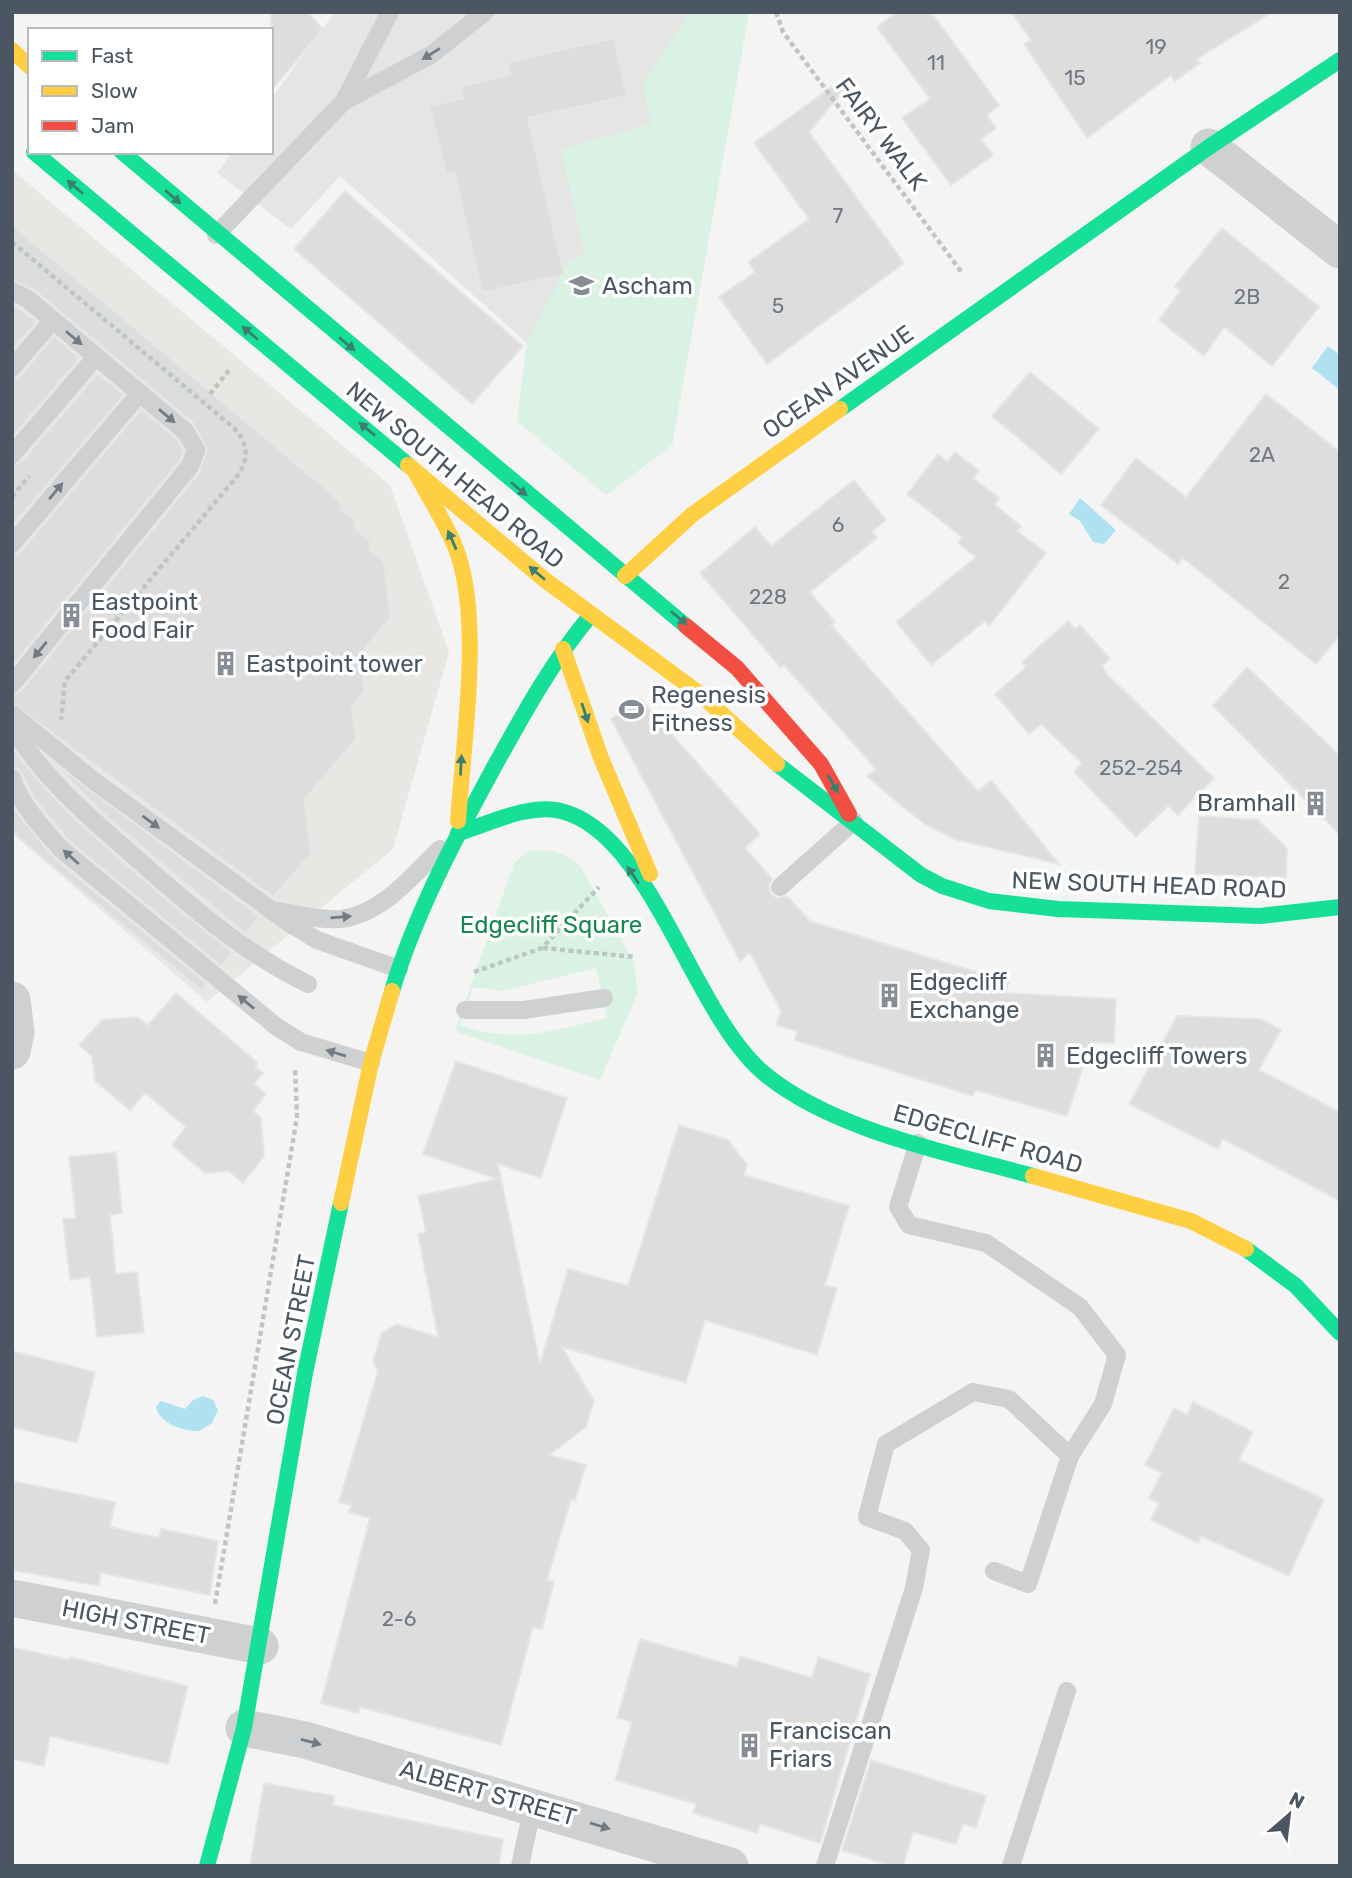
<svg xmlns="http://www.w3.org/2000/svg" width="1352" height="1878" font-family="Rubik,sans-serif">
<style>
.commercial{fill:#e8e7e3}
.education{fill:#e6e5e6}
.green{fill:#d9f2e3;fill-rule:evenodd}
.water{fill:#aee2f0}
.building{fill:#ddddde;stroke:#e5e6e7;stroke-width:2}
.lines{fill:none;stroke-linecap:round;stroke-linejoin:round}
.path{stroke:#bcc7c4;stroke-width:4.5;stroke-dasharray:5 3.5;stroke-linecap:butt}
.lane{stroke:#ced0d2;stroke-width:18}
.street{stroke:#ced0d2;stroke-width:37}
.fast{stroke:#16e098;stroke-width:16}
.slow{stroke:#ffcf43;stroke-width:16}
.jam{stroke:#f24e42;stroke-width:16}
.oneway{fill:#727b83}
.oneway2{fill:#3a7f72}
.labels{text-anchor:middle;stroke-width:7;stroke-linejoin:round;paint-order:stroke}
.number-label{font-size:21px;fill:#707881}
.street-label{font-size:24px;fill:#4a5661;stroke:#fff}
.poi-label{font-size:24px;fill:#4a5661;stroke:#fff;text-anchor:start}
.park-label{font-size:24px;fill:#17864f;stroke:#fff}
</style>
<rect width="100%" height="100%" fill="#f4f4f4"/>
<polygon class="commercial" points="12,170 390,485 449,652 393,849 207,1002 12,833"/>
<polygon class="education" points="335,12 749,12 672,445 606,495 517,421 527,343 340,176 291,229 217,173 232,152 271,152 271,99"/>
<g class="green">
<polygon points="689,12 749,12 672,445 606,495 517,421 527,343 570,259 585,255 561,149 651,124 643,84"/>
<path d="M538,850c19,1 29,4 43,17l53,96 4,29 -38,88 -145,-49 59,-168 13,-11zM596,968l11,50c-56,13 -91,26 -147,7l13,-38 29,4z"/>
</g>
<g class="water">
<polygon points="1328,346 1340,355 1340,390 1312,368"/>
<polygon points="1080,498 1116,530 1104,544 1093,542 1080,521 1069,514"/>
<path d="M203,1396l10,4 5,10 -6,13 -13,8c-16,0 -39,-7 -43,-24l5,-6 24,8 8,-9z"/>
</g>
<g class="building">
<polygon points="271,12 307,12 323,29 271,91"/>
<polygon points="897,12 931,12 999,105 987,115 996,128 981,139 993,155 951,185 902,118 930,99 877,27"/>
<polygon points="1011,12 1272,12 1197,59 1200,63 1175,81 1171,75 1087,138 1024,44 1031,40"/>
<polygon points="614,38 627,96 528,118 564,275 482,292 454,172 446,174 429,106 463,98 461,86 510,75 508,62"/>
<polygon points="837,83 844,90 809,132 904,263 767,364 719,297 755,272 748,262 809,219 754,143"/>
<polygon points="345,191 523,346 472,404 294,249"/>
<polygon points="12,225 340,501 340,509 354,520 355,529 370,541 370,550 384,562 391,617 361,653 364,692 352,707 356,739 304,800 311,854 273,897 12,703 12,695 21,691 199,473 207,450 193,423 36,291 12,280"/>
<polygon points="1222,228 1319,307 1272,366 1224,327 1204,356 1159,320 1180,291 1175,286"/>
<polygon points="12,304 37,321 12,350"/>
<polygon points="54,336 80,358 12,437 12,379 21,375"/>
<polygon points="1030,372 1099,429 1061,474 992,416"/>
<polygon points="98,373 124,395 12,526 12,466 21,462"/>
<polygon points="1266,394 1340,452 1340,635 1316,664 1183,558 1178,564 1101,505 1136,458 1186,497"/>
<polygon points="141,409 177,439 184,451 180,460 12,666 12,555 21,551"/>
<polygon points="955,452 979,471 973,478 999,498 995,505 1021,526 1017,531 1046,553 989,626 985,621 931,665 896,622 976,557 958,543 962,537 907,494 938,454 947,462"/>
<polygon points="854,480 886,520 872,531 877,538 810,592 835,622 831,625 978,791 991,780 1059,864 954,839 926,825 904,808 867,776 876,769 784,665 781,668 700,573 755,527 771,546"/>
<polygon points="1068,621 1075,629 1080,625 1110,659 1102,666 1107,674 1214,778 1178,815 1168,806 1136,837 1074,772 1082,763 1041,724 1029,734 995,694 1026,667 1022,662"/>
<polygon points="1247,667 1340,756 1340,835 1213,706"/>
<polygon points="640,698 760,834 745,848 772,879 769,884 771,894 777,898 787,896 810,921 1009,982 1005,993 1116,999 1114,1043 1091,1042 1067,1116 975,1090 973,1096 795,1040 797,1031 776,1025 781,1011 750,953 740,961 611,719"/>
<polygon points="12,748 45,788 77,821 169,902 232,952 221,966 69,841 36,801 20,770 12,767"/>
<polygon points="50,760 259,916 246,934 109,819"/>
<polygon points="12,806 54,858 207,984 202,991 26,844 12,830"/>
<polygon points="1199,816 1258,820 1287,848 1286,878 1195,874"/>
<polygon points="176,993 258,1063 255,1067 263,1073 254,1084 266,1094 253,1111 261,1118 264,1156 243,1183 229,1171 205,1173 172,1145 186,1127 145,1093 130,1110 95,1081 92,1056 79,1045 102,1020 137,1017 148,1025"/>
<polygon points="1177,1016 1261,1019 1281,1030 1259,1070 1340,1112 1340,1201 1223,1139 1218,1149 1129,1104"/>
<polygon points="456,1061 567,1098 541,1178 498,1164 540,1364 568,1269 628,1286 679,1125 728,1140 747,1165 744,1175 849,1206 825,1285 837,1288 817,1355 705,1320 686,1383 562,1347 594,1401 586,1427 549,1455 586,1465 575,1500 571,1499 547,1580 554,1582 542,1629 533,1627 501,1745 360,1707 358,1713 321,1703 370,1518 349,1512 351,1505 339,1502 378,1371 373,1361 382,1333 397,1324 438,1337 418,1234 426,1232 418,1196 497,1179 423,1154"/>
<polygon points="116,1152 122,1213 110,1215 116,1274 137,1272 144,1332 97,1337 90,1277 70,1280 63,1219 76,1218 69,1157"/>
<polygon points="12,1351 95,1372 77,1443 12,1427"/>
<polygon points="1193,1402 1253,1432 1239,1460 1324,1499 1289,1576 1201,1536 1198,1543 1151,1520 1159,1503 1149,1498 1162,1473 1145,1465 1174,1408 1187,1415"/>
<polygon points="12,1481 115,1502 110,1527 159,1538 161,1529 218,1541 210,1595 101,1573 99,1586 12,1570"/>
<polygon points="640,1639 737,1667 740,1656 812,1678 818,1657 870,1674 820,1843 760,1824 757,1833 693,1813 696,1804 615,1780 632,1722 617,1718"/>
<polygon points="12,1647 69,1660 70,1657 188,1686 168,1764 50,1736 44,1766 12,1759"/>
<polygon points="871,1760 986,1796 976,1828 963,1824 956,1844 913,1832 903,1866 891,1866 842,1850"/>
<polygon points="264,1783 334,1796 333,1805 503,1839 499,1866 250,1866"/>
</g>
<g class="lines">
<g class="path">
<polyline points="776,12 783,32 963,274"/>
<path d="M12,242l222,186c14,16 15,28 5,46l-174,207 -4,39"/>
<polyline points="210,394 231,368"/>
<polyline points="12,497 29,476"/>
<polyline points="543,948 635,957"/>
<polyline points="474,972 542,948 599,887"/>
<polyline points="215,1604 297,1117 295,1067"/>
</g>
<g class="lane">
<polyline points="344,101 431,55 485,12"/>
<polyline points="216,235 344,101 390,12"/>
<polyline points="12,291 29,300 186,432 196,450 190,466 12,684"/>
<polyline points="12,368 53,320"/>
<polyline points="12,455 96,357"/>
<polyline points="12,544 140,393"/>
<polyline points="12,714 94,781 289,923 317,940 399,969"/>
<path d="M12,727c33,53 77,90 124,131 54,48 106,94 172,126"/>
<path d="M12,778c9,28 31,50 49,71l216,178 24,15 70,21"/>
<polyline points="780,887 854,821"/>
<path d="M277,911c20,3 44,10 64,8 41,-5 71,-43 99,-70"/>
<polyline points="465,1010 524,1010 604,998"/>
<polyline points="918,1143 898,1207 909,1225 986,1243 1080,1307 1117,1355 1103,1404 1070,1456"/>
<polyline points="520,1866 533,1806"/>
<polyline points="825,1866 914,1588 921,1550 905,1531 867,1517 886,1444 973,1392 1009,1399 1070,1456 1028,1584 994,1571"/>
<polyline points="1011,1866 1067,1691"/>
</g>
<g class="street">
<polyline points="1209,147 1340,250"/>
<polyline points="12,1000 16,1032 12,1051"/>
<polyline points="12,1598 260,1646"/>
<polyline points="244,1728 305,1740 730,1866"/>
</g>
<g class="fast">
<polyline points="34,152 408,465"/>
<polyline points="122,152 686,626"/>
<polyline points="840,409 1209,147 1340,60"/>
<polyline points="777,764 921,875 942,886 989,901 1058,909 1260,916 1340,907"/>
<path d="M458,833c31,-9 71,-30 103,-22 91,22 132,206 205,264 69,56 183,78 267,101"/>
<path d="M392,991c23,-77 63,-152 101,-222 30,-54 58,-106 97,-153"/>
<polyline points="1246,1249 1296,1286 1340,1333"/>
<polyline points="207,1866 244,1728 305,1373 341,1203"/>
</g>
<g class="slow">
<polyline points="12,50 30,67"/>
<polyline points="408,465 545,580 700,694 777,764"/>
<path d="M416,473c13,25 30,50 40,76 27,70 7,196 2,272"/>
<polyline points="625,576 693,514 840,409"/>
<polyline points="563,649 601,758 650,874"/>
<polyline points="1033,1176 1191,1221 1246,1249"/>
<polyline points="341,1203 371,1063 392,991"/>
</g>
<polyline class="jam" points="686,626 737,668 821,764 849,814"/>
</g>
<defs><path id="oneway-solid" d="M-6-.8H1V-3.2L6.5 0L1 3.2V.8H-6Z" transform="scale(1.75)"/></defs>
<g class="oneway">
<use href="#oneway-solid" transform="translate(431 54) rotate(148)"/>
<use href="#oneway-solid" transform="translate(74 338) rotate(40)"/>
<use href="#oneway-solid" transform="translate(167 416) rotate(40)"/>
<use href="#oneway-solid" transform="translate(56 491) rotate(-50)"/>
<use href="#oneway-solid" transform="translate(40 650) rotate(129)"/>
<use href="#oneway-solid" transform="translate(151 822) rotate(36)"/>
<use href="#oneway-solid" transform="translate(71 857) rotate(-138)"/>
<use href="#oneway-solid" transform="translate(341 917) rotate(-5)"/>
<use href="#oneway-solid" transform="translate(246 1002) rotate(-141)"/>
<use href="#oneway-solid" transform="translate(336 1053) rotate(-163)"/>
<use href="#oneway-solid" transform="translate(311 1742) rotate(15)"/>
<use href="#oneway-solid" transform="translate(600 1826) rotate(17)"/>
</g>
<g class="oneway2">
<use href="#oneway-solid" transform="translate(75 187) rotate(-140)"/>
<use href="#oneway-solid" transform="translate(173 197) rotate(41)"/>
<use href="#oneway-solid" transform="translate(250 333) rotate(-140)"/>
<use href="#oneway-solid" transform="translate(347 344) rotate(40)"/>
<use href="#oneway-solid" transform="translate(367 429) rotate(-141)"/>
<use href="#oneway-solid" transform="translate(519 489) rotate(40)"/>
<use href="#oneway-solid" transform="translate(452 540) rotate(-114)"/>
<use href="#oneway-solid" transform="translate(537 573) rotate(-140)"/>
<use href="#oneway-solid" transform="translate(679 618) rotate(39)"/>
<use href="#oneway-solid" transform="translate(585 713) rotate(72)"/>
<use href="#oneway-solid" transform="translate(461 765) rotate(-87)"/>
<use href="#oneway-solid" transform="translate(833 784) rotate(60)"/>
<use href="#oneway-solid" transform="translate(633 875) rotate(-125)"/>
</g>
<defs>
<symbol id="school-bare" viewBox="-9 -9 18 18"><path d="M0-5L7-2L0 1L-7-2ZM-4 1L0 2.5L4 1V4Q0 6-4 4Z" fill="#868d94" stroke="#fff" stroke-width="2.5" paint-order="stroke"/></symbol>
<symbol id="building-bare" viewBox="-9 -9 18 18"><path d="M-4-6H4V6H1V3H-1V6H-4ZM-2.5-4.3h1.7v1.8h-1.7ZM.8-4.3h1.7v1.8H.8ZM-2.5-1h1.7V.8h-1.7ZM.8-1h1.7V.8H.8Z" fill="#868d94" stroke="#fff" stroke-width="2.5" paint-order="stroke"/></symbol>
<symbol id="stadium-bare" viewBox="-9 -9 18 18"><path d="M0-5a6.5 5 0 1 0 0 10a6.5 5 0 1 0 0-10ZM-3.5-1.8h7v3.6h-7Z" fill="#868d94" stroke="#fff" stroke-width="2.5" paint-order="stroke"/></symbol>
</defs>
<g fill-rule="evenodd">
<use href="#school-bare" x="564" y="268" width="35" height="35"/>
<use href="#building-bare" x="54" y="598" width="35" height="35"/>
<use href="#building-bare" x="208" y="646" width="35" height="35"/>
<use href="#stadium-bare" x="614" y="692" width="35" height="35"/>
<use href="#building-bare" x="1298" y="786" width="35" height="35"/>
<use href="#building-bare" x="872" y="978" width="35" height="35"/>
<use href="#building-bare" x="1028" y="1038" width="35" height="35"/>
<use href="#building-bare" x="732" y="1728" width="35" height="35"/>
</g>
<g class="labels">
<g class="number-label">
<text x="1156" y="54">19</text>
<text x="936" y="70">11</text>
<text x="1075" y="85">15</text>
<text x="838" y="223">7</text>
<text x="1247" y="304">2B</text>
<text x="778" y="313">5</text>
<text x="1262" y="462">2A</text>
<text x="838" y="532">6</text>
<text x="1284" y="589">2</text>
<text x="768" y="604">228</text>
<text x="1141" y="775">252-254</text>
<text x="399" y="1626">2-6</text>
</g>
<g class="street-label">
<text transform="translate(881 134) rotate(53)" y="8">FAIRY WALK</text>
<text transform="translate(838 382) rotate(-35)" y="8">OCEAN AVENUE</text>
<text transform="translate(455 475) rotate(40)" y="8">NEW SOUTH HEAD ROAD</text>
<text transform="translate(1149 885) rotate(2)" y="8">NEW SOUTH HEAD ROAD</text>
<text transform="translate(988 1139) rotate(16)" y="8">EDGECLIFF ROAD</text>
<text transform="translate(291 1340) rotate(-79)" y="8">OCEAN STREET</text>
<text transform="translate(136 1622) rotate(11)" y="8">HIGH STREET</text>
<text transform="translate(488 1793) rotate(16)" y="8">ALBERT STREET</text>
</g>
<g class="poi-label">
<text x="602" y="294">Ascham</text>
<text x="91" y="610">Eastpoint<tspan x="91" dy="28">Food Fair</tspan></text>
<text x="246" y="672">Eastpoint tower</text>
<text x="651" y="703">Regenesis<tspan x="651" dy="28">Fitness</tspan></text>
<text x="1296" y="811" text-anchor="end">Bramhall</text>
<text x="909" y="990">Edgecliff<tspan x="909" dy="28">Exchange</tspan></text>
<text x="1066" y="1064">Edgecliff Towers</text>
<text x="769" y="1739">Franciscan<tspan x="769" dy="28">Friars</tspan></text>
</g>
<g class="park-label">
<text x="551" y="933">Edgecliff Square</text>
</g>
</g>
<rect width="1352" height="1878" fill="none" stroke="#4a5661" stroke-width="28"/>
<rect x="28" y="28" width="245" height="126" fill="#ffffff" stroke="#b7bbc0" stroke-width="2"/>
<rect x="42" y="51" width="35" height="10" fill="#16e098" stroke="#b7bbc0" stroke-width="2"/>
<text x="91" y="63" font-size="21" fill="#4a5661">Fast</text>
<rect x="42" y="86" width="35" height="10" fill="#ffcf43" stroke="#b7bbc0" stroke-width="2"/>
<text x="91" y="98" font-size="21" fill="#4a5661">Slow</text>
<rect x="42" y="121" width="35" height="10" fill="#f24e42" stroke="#b7bbc0" stroke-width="2"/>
<text x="91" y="133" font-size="21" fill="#4a5661">Jam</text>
<g transform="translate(1289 1815) rotate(28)" stroke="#ffffff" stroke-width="5" paint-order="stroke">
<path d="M0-5L12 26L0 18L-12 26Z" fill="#4a5661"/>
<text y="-10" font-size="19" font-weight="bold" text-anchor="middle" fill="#4a5661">N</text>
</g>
</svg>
